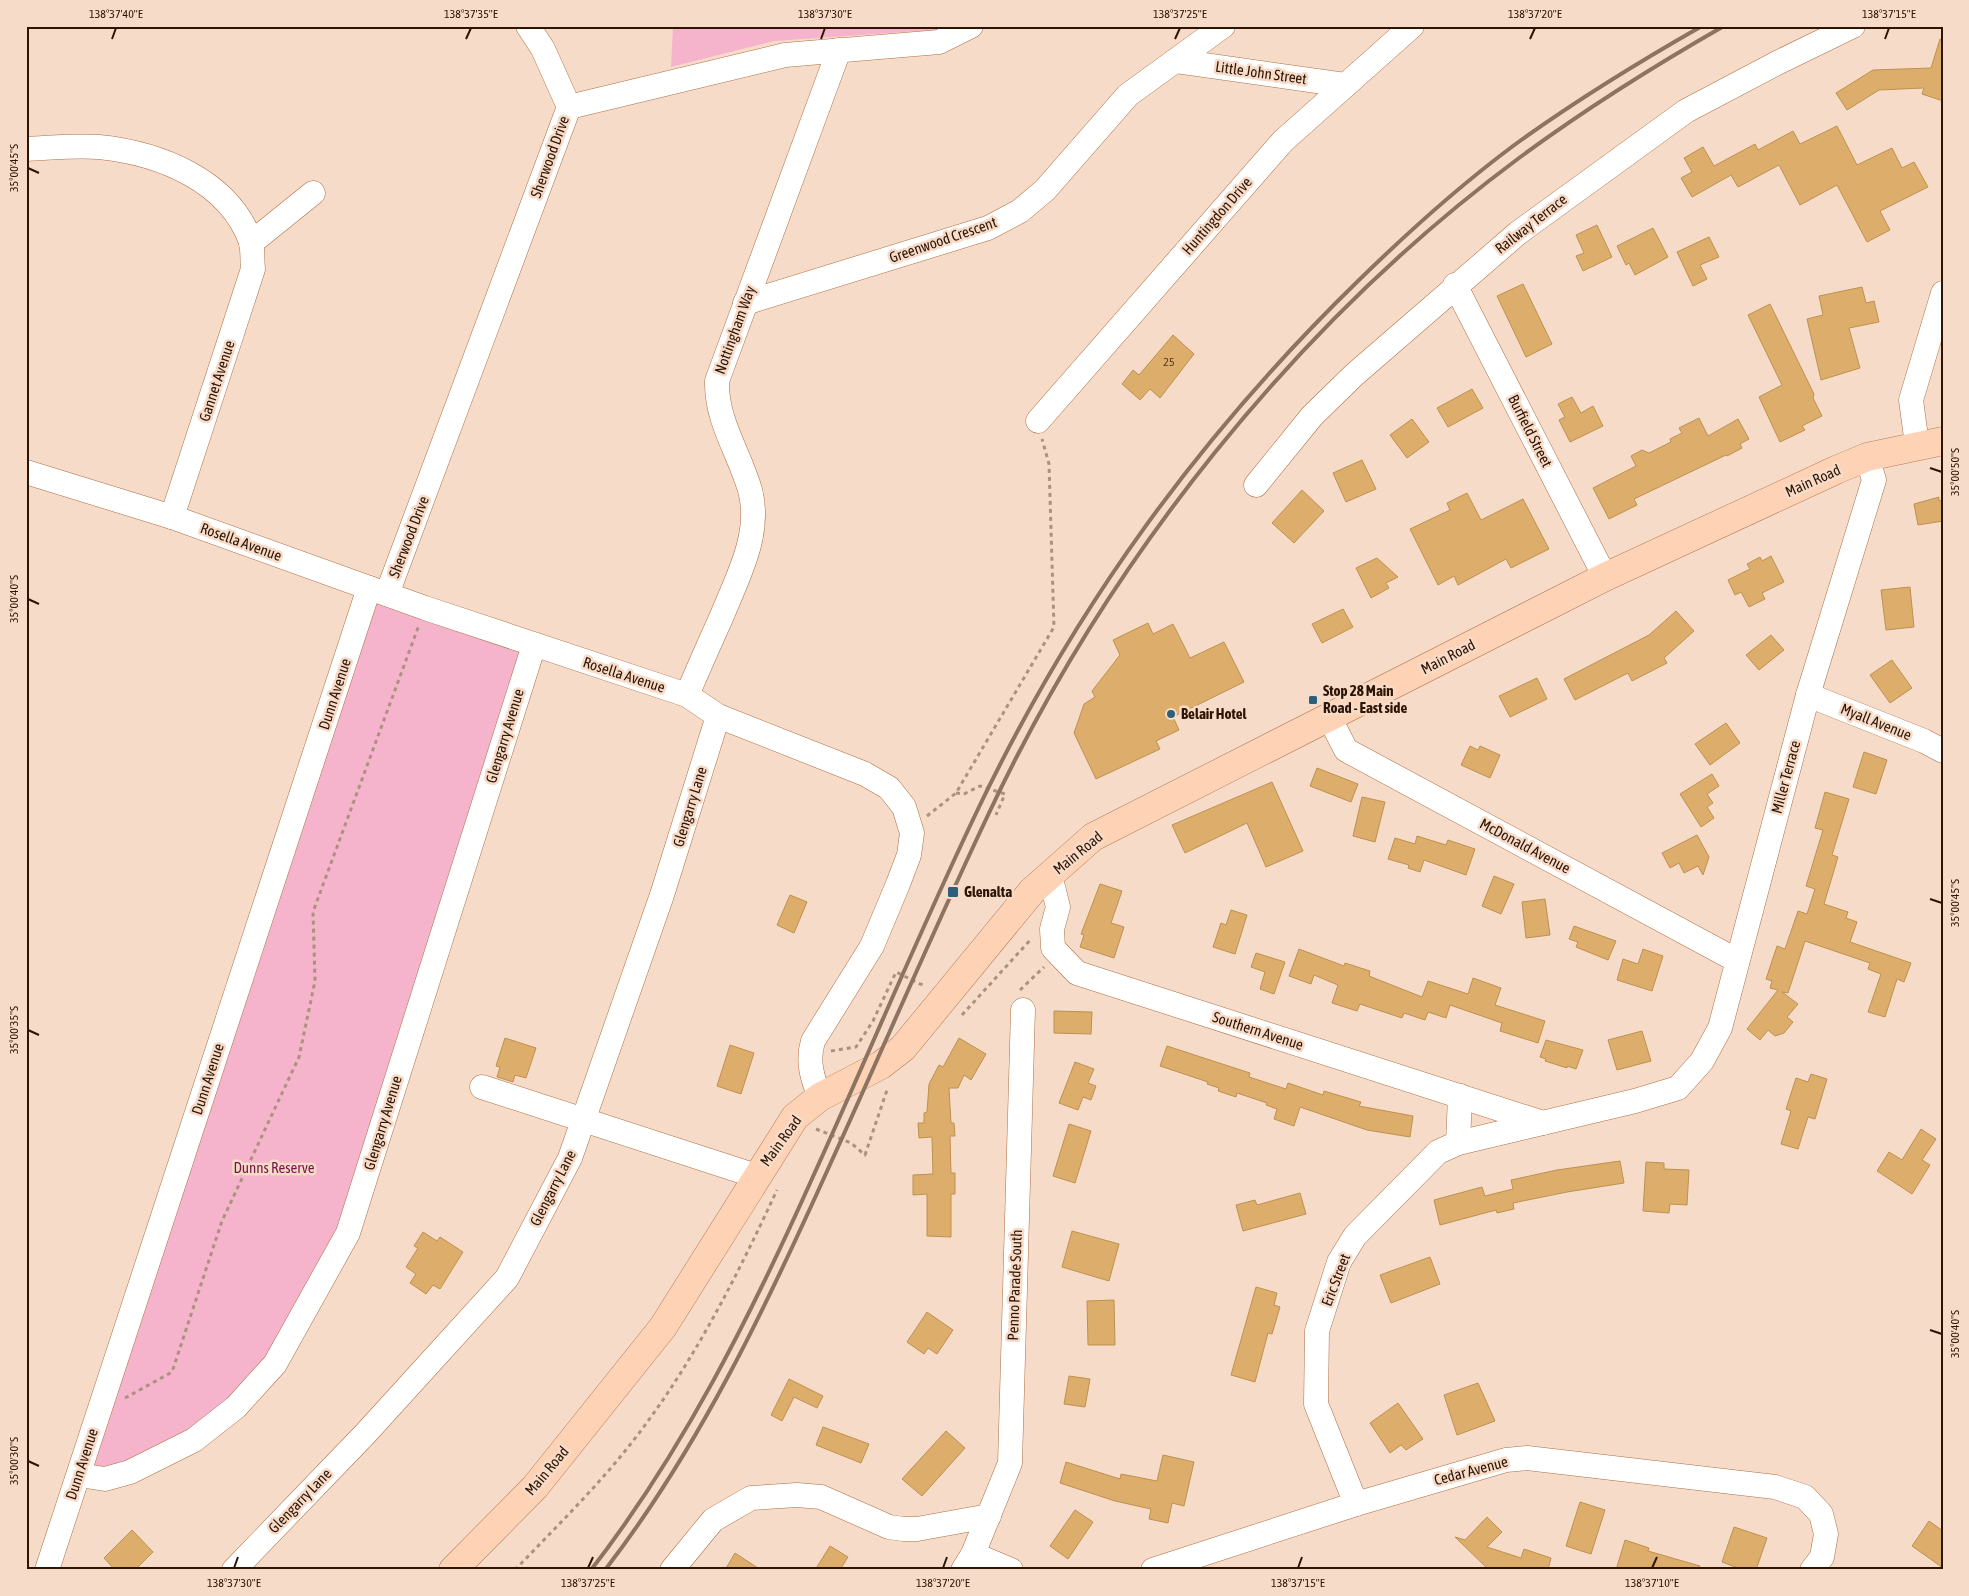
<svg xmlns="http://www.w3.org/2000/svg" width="1969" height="1596" font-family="'Asap Condensed',sans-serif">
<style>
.green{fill:#f6b4cc}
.building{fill:#dcad6b;stroke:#be914f}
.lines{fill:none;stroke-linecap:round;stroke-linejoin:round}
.minor-casing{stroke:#ad6f42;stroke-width:25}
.major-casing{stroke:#b57d56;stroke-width:29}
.path{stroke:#ac917f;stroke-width:3;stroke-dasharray:4 4;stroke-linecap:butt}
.minor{stroke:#fff;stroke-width:24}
.major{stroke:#fed3b5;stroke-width:28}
.rail{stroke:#8d7361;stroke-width:4}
.ticks{fill:none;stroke:#2e1503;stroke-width:2}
.poi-dot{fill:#2b5f7b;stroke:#f7dbc9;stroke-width:2}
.labels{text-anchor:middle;stroke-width:5;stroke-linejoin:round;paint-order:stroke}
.number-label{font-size:12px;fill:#5a3b1d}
.street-label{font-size:15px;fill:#2e1503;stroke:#f7dbc9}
.poi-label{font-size:15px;font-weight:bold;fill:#2e1503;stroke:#f7dbc9;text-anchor:start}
.park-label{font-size:15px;fill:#781648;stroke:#f7dbc9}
.neatline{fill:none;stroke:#2e1503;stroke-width:2}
.ticks-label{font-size:12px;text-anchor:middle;fill:#2e1503}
</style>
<rect width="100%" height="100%" fill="#f7dbc9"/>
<g class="green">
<polygon points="673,26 952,26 948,29 774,41 671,67"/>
<polygon points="369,588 534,645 348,1233 236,1407 130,1472 79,1475"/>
</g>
<g class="building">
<polygon points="1940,39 1943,40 1943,101 1922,94 1924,88 1879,90 1847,110 1836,93 1873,70 1931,68"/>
<polygon points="1837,126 1857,165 1892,148 1902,168 1914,162 1928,187 1880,211 1890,230 1867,242 1837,185 1800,205 1779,165 1738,187 1731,175 1692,197 1681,178 1692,172 1684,158 1703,147 1714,166 1755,144 1758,150 1793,131 1800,144"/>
<polygon points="1597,225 1612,257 1583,271 1576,256 1584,253 1576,235"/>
<polygon points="1653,228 1668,257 1635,275 1629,263 1626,265 1617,246"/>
<polygon points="1709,237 1719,257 1700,265 1707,279 1693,286 1677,252"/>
<polygon points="1523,284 1552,344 1526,357 1497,296"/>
<polygon points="1862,287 1866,303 1874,301 1879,322 1849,328 1860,368 1821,380 1807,319 1823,315 1819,296"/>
<polygon points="1770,304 1814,394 1813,398 1822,416 1802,426 1805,430 1780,442 1759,397 1782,385 1748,315"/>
<polygon points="1173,335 1194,354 1160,398 1150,389 1140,400 1122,384 1133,370 1139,375"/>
<polygon points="1472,389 1483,408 1448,427 1437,408"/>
<polygon points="1572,397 1581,413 1593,406 1603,426 1570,442 1559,420 1565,417 1558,404"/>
<polygon points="1699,418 1708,436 1738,419 1749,439 1740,444 1742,448 1727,456 1726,455 1634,499 1637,505 1609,519 1593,488 1636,466 1631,456 1642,450 1649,453 1671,442 1670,439 1682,433 1679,428"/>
<polygon points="1412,419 1429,442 1407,458 1390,435"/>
<polygon points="1362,460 1376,489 1346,502 1333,473"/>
<polygon points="1302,490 1324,511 1294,543 1272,523"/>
<polygon points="1467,493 1481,520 1523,499 1549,549 1511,568 1506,559 1458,585 1454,576 1438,585 1410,529 1450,510 1447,503"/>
<polygon points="1939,497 1939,501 1943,500 1943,521 1918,525 1914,504"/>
<polygon points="1771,556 1784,582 1762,593 1765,599 1749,607 1741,592 1735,595 1728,580 1750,569 1747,564 1760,557 1762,561"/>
<polygon points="1377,558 1398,577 1386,583 1389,588 1371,598 1356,568"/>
<polygon points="1910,587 1914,627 1886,630 1881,590"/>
<polygon points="1343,609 1353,627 1322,643 1312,624"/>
<polygon points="1676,611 1694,631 1664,658 1667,663 1632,681 1628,673 1575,700 1564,679 1649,635"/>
<polygon points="1148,623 1153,634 1173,624 1190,658 1224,642 1244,682 1173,717 1179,730 1156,741 1160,749 1096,779 1074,733 1084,704 1095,697 1092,691 1120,655 1113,640"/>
<polygon points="1771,635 1784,650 1759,670 1746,655"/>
<polygon points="1892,660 1912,688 1890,703 1870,675"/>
<polygon points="1537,678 1547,699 1510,717 1499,696"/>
<polygon points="1726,723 1740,743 1710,765 1695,744"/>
<polygon points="1470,746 1478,750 1480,746 1500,755 1490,778 1461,765"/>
<polygon points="1864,752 1887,760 1876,794 1853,787"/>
<polygon points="1317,768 1358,784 1351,802 1310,786"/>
<polygon points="1712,774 1719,786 1707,794 1713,803 1707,807 1714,818 1701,827 1680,794"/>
<polygon points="1272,782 1303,851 1266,867 1247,823 1185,853 1172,825"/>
<polygon points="1825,792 1849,799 1832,855 1838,857 1824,904 1848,912 1846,918 1857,922 1850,942 1911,963 1904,982 1897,979 1885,1017 1868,1012 1881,974 1868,969 1870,963 1805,941 1788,993 1782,992 1798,1004 1787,1017 1793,1022 1784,1033 1775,1036 1768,1030 1760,1040 1747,1029 1778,990 1770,988 1772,981 1766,979 1777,946 1785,949 1798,911 1807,914 1815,889 1806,886 1823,830 1815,828"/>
<polygon points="1362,797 1385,802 1375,842 1353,836"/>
<polygon points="1697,835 1709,857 1703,875 1698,866 1684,873 1679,863 1670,868 1662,853"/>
<polygon points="1417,836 1446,845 1448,840 1475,849 1466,875 1424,860 1420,872 1408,868 1409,865 1388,859 1395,838 1415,844"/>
<polygon points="1494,876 1514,884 1501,914 1482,906"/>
<polygon points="1100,884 1122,891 1111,923 1124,927 1114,958 1080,947 1084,935 1081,934"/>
<polygon points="790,895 807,902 794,933 777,925"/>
<polygon points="1545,899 1550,935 1526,938 1522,902"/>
<polygon points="1231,910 1247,915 1235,954 1213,947 1221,923 1226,925"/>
<polygon points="1574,926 1616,941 1608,960 1576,947 1578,942 1569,939"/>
<polygon points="1299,949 1344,966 1345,963 1370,971 1369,976 1422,997 1428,981 1468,994 1473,978 1501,988 1495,1005 1545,1021 1538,1043 1500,1031 1502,1023 1450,1005 1446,1018 1428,1012 1425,1020 1404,1013 1402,1018 1360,1004 1357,1011 1332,1003 1338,985 1314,975 1311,984 1289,976"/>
<polygon points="1643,949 1663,956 1652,991 1617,980 1623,959 1638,964"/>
<polygon points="1256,953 1285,962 1274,994 1260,989 1265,972 1251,967"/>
<polygon points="1054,1011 1092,1012 1091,1034 1054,1033"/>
<polygon points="1642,1031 1651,1061 1617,1070 1608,1040"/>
<polygon points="505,1038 536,1048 526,1078 515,1075 513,1082 497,1077 500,1067 496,1066"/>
<polygon points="959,1038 986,1054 971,1080 964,1075 958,1088 949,1088 951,1123 954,1123 955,1136 950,1136 951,1173 955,1173 955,1194 951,1194 951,1237 927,1236 927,1194 913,1195 913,1175 933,1174 932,1137 919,1138 918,1123 924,1123 924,1113 927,1112 929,1084 939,1065 943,1067"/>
<polygon points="1546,1040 1583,1050 1576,1069 1567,1066 1567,1068 1545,1061 1546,1059 1540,1057"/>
<polygon points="730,1045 754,1053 741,1094 717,1086"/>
<polygon points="1167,1046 1250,1073 1249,1077 1286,1089 1288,1083 1323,1095 1324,1091 1361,1102 1359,1106 1413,1116 1410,1137 1367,1130 1300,1107 1294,1126 1274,1119 1277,1109 1266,1105 1267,1103 1237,1093 1236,1097 1218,1091 1219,1088 1207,1084 1208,1082 1160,1066"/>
<polygon points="1075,1062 1094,1069 1088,1083 1096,1086 1091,1100 1083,1097 1078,1110 1059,1103"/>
<polygon points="1811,1074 1827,1079 1815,1119 1808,1117 1798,1149 1781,1144 1791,1111 1786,1109 1796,1078 1808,1082"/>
<polygon points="1069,1124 1091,1131 1075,1183 1053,1176"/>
<polygon points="1921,1129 1936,1139 1922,1160 1930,1165 1912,1194 1877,1171 1889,1152 1902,1160"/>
<polygon points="1620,1161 1624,1183 1567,1192 1513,1203 1514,1209 1497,1213 1496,1210 1440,1225 1434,1200 1482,1187 1485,1196 1513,1189 1511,1180 1557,1170"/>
<polygon points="1646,1162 1664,1163 1664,1169 1689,1170 1687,1205 1670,1204 1669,1213 1643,1211"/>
<polygon points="1300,1193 1306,1214 1243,1231 1236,1205 1255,1200 1257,1205"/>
<polygon points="1072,1231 1119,1244 1109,1281 1062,1267"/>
<polygon points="423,1232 437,1241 440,1237 463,1252 440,1289 433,1285 426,1294 410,1283 416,1274 406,1267 418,1248 414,1246"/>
<polygon points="1430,1257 1440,1284 1391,1303 1380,1275"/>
<polygon points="1256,1287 1277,1293 1274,1305 1280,1307 1272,1334 1268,1333 1255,1382 1231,1375"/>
<polygon points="1114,1300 1115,1345 1088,1345 1087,1301"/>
<polygon points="927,1312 953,1330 937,1354 928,1348 924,1354 907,1342"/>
<polygon points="1069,1376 1090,1379 1085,1407 1064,1404"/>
<polygon points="789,1379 823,1396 817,1408 794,1397 782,1421 771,1415"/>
<polygon points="1478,1383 1495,1421 1457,1435 1444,1395"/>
<polygon points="1398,1403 1423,1439 1406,1450 1401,1445 1390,1453 1370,1423"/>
<polygon points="823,1427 869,1444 861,1463 816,1445"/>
<polygon points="946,1431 965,1448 922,1496 902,1479"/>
<polygon points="1163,1455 1194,1462 1184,1506 1172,1503 1168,1523 1149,1519 1151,1509 1115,1501 1060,1483 1066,1462 1120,1479 1121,1474 1157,1481"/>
<polygon points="1580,1502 1605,1510 1591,1554 1566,1546"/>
<polygon points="1075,1510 1093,1522 1068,1559 1050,1546"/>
<polygon points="1487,1517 1502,1532 1487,1547 1521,1558 1524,1549 1551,1558 1548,1570 1489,1570 1455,1537 1465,1540"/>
<polygon points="1929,1521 1943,1531 1943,1568 1912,1546"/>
<polygon points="1734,1527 1767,1538 1756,1570 1743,1570 1722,1562"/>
<polygon points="132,1530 153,1552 135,1570 115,1570 104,1558"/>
<polygon points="1625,1540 1649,1548 1648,1551 1700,1566 1699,1570 1616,1570"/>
<polygon points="830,1546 848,1557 840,1570 815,1570"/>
<polygon points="735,1553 761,1570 725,1570"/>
</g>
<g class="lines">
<defs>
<g id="minor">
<polyline points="528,26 543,49 569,107"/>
<polyline points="1176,61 1345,85"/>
<polyline points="569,107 785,55 939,42 971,26"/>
<path d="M26,149c24,-1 50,-4 73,-2 60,6 130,33 152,95 2,8 1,18 2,27l-81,248"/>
<polyline points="251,243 313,193"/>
<polyline points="1455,285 1605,577"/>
<polyline points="745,303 988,228 1020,211 1045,190 1128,95 1223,26"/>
<polyline points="1038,421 1283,141 1412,26"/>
<polyline points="1917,445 1911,400 1943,293"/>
<path d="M26,472l146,45 253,91 262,87 31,21 147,58 24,14 15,19 8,26 -3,22 -11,29 -26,62 -59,95c-6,20 -1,37 7,56"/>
<polyline points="1256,485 1312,416 1354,375 1518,233 1686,111 1777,63 1853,26"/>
<polyline points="387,594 569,107"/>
<path d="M687,695c11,-25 22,-51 34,-77 16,-40 41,-84 29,-128 -11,-38 -34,-69 -33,-109l122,-331"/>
<polyline points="1808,695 1924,741 1943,751"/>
<polyline points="1329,717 1346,750 1736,960"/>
<polyline points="1050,875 1058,907 1052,929 1053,948 1077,973 1543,1123"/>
<polyline points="482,1087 756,1176"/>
<polyline points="1458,1143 1635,1101 1678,1088 1702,1061 1720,1028 1808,695 1874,480 1867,457"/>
<polyline points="79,1475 105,1479 130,1472 194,1440 236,1407 275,1364 348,1233 534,645"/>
<polyline points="1356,1504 1316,1404 1317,1331 1339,1262 1355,1236 1438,1152 1458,1143 1460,1096"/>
<polyline points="973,1554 1011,1570"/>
<polyline points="47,1570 369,588"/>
<polyline points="234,1570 366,1433 507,1278 570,1158 662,895 718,716"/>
<polyline points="672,1570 713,1520 751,1498 797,1495 821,1497 889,1527 903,1529 917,1529 989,1516"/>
<polyline points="963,1570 973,1554 1010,1463 1023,1010"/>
<polyline points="1153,1570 1356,1504 1506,1460 1527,1458 1775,1487 1805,1497 1821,1514 1826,1534 1822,1557 1812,1570"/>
</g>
<polyline id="major" points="453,1570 535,1487 663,1327 795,1117 820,1097 881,1065 903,1048 1032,891 1093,837 1605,577 1836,470 1867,457 1943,441"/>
</defs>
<use href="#minor" class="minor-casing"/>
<use href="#major" class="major-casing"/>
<g class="path">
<polyline points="956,793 964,794 980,786 1005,794 996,815"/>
<polyline points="927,816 956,793 1054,627 1049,464 1042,439"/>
<polyline points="1020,990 1044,967"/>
<polyline points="962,1015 1032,938"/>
<polyline points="831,1051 856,1047 873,1021 896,972 920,984 926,985"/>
<polyline points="816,1129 851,1143 865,1155 888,1087"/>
<polyline points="125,1398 172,1372 222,1221 299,1057 315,981 313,912 419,625"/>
<path d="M515,1570c40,-42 83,-84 118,-129 60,-77 103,-163 144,-251"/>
</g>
<use href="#minor" class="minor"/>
<use href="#major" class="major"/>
<g class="rail">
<path d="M591,1570c92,-119 159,-253 220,-389 57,-125 109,-251 168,-374 96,-200 220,-371 379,-526 49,-48 100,-94 155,-135 59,-43 124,-83 189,-120"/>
<path d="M605,1570c94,-122 160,-261 223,-401 54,-118 105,-238 161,-356 119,-253 305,-488 530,-655 65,-48 135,-92 205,-132"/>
</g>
</g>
<path class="ticks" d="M112,39l4,-11M466,39l5,-11M821,39l4,-11M1175,39l5,-11M1530,39l5,-11M1885,39l4,-11M28,168l11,5M1930,468l12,4M28,599l11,5M1930,899l12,4M28,1030l11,5M1930,1330l12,4M28,1461l11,5M234,1568l4,-11M588,1568l5,-11M943,1568l4,-11M1298,1568l4,-11M1652,1568l5,-11"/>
<g class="poi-dot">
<rect x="1308" y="695" width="10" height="10" rx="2.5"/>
<circle cx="1171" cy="714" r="5"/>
<rect x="947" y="886" width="12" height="12" rx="2.5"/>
</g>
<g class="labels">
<g class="number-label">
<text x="1169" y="366">25</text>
</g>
<g class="street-label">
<text transform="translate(1261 73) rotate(8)" y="5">Little John Street</text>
<text transform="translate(550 157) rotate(-70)" y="5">Sherwood Drive</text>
<text transform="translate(1217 216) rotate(-49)" y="5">Huntingdon Drive</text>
<text transform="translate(1531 224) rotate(-38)" y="5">Railway Terrace</text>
<text transform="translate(943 240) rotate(-19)" y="5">Greenwood Crescent</text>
<text transform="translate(735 330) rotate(-70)" y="5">Nottingham Way</text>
<text transform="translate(217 381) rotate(-72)" y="5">Gannet Avenue</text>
<text transform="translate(1530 431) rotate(63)" y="5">Burfield Street</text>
<text transform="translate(1813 481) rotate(-24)" y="5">Main Road</text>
<text transform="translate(409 537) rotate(-69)" y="5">Sherwood Drive</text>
<text transform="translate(241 542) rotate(20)" y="5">Rosella Avenue</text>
<text transform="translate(1448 657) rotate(-27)" y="5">Main Road</text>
<text transform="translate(624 675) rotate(18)" y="5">Rosella Avenue</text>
<text transform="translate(335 694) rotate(-72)" y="5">Dunn Avenue</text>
<text transform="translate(1876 722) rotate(22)" y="5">Myall Avenue</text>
<text transform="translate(505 736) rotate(-73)" y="5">Glengarry Avenue</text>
<text transform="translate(1786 777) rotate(-75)" y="5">Miller Terrace</text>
<text transform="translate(690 807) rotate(-73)" y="5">Glengarry Lane</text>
<text transform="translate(1525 846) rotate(28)" y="5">McDonald Avenue</text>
<text transform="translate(1078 853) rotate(-39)" y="5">Main Road</text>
<text transform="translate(1258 1031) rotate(18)" y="5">Southern Avenue</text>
<text transform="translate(208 1079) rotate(-72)" y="5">Dunn Avenue</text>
<text transform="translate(383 1123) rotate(-73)" y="5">Glengarry Avenue</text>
<text transform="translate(781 1141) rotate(-54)" y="5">Main Road</text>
<text transform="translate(553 1188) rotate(-63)" y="5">Glengarry Lane</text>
<text transform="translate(1336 1280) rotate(-69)" y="5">Eric Street</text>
<text transform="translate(1015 1285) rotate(-88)" y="5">Penno Parade South</text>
<text transform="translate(82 1464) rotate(-72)" y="5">Dunn Avenue</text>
<text transform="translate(547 1471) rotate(-50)" y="5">Main Road</text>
<text transform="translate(1471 1471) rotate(-15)" y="5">Cedar Avenue</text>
<text transform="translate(300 1501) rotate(-46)" y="5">Glengarry Lane</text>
</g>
<g class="poi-label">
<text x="1323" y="696">Stop 28 Main<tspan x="1323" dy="17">Road - East side</tspan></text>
<text x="1181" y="719">Belair Hotel</text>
<text x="964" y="897">Glenalta</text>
</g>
<g class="park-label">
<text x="274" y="1173">Dunns Reserve</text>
</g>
</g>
<rect width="1969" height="1596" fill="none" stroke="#f7dbc9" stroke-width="55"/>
<rect x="28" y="28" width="1914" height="1540" class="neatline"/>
<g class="ticks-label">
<text x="116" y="18">138°37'40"E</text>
<text x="471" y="18">138°37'35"E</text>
<text x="825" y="18">138°37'30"E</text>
<text x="1180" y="18">138°37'25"E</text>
<text x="1535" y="18">138°37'20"E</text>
<text x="1889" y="18">138°37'15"E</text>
<text transform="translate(14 168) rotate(-90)" y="4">35°00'45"S</text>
<text transform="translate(1955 472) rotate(-90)" y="4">35°00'50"S</text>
<text transform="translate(14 599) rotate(-90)" y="4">35°00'40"S</text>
<text transform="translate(1955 903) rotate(-90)" y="4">35°00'45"S</text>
<text transform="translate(14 1030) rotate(-90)" y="4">35°00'35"S</text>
<text transform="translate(1955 1334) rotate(-90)" y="4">35°00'40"S</text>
<text transform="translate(14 1461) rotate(-90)" y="4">35°00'30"S</text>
<text x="234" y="1587">138°37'30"E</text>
<text x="588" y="1587">138°37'25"E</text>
<text x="943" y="1587">138°37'20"E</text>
<text x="1298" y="1587">138°37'15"E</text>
<text x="1652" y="1587">138°37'10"E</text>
</g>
</svg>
